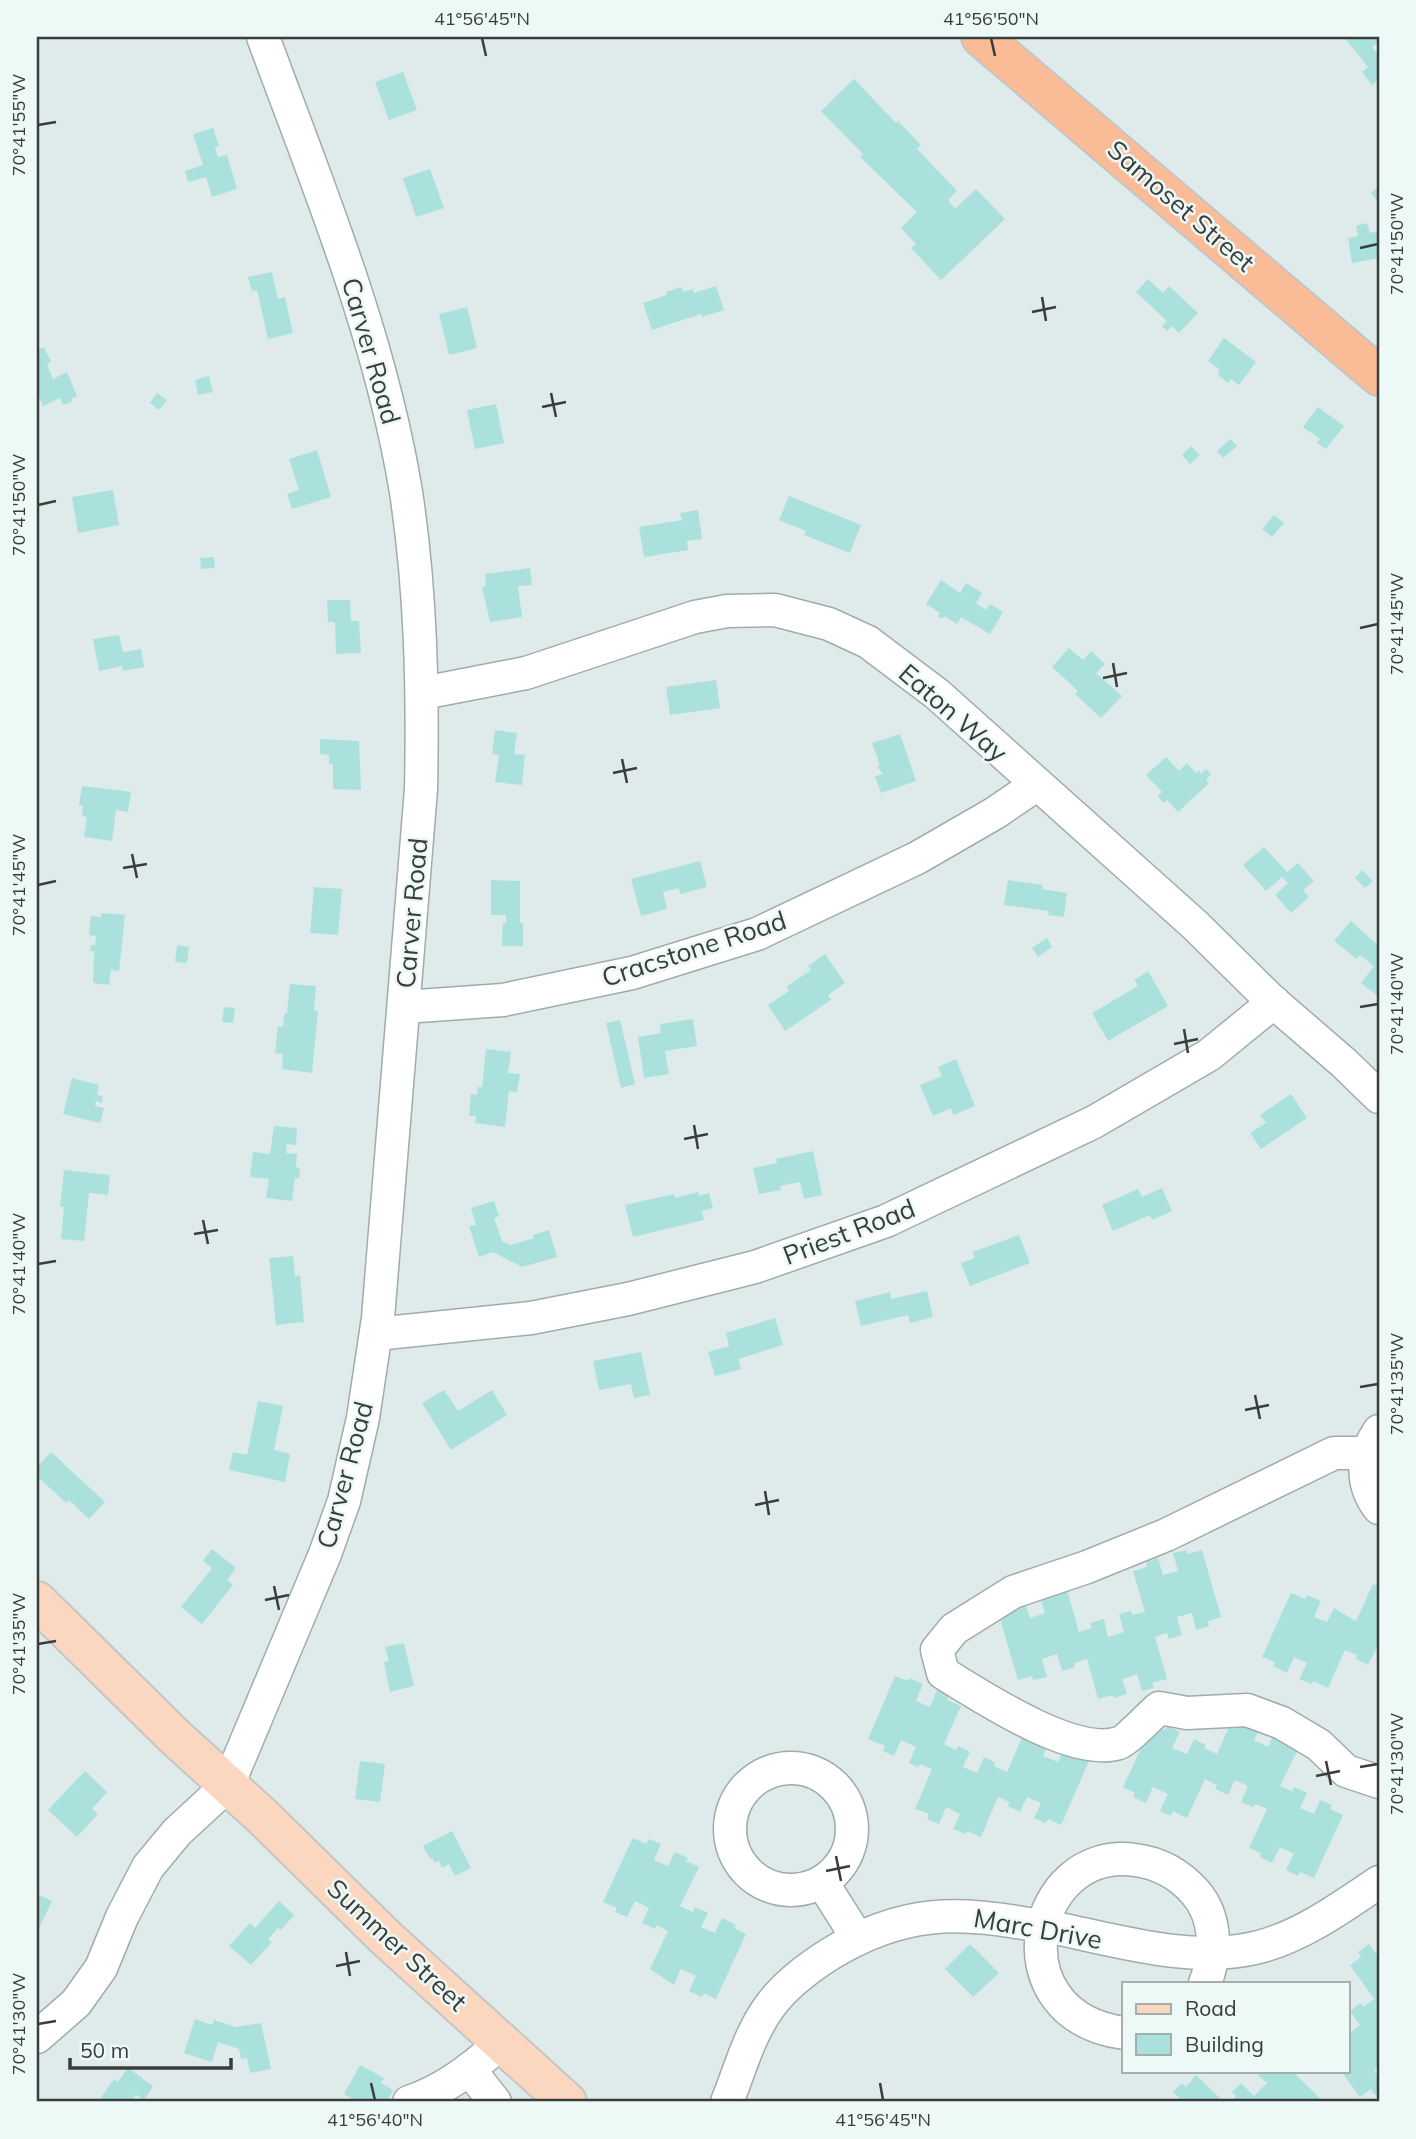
<svg xmlns="http://www.w3.org/2000/svg" width="1416" height="2139" font-family="Mulish,sans-serif">
<style>
.building{fill:#abe1dc}
.lines{fill:none;stroke-linecap:round;stroke-linejoin:round}
.minor-casing{stroke:#a0acab;stroke-width:35}
.major-casing{stroke:#c4c5c5;stroke-width:42}
.highway-casing{stroke:#c4c5c5;stroke-width:42}
.minor{stroke:#fff;stroke-width:32}
.major{stroke:#fcd7c0;stroke-width:38}
.highway{stroke:#fabc96;stroke-width:38}
.ticks{fill:none;stroke:#393e3d;stroke-width:2.5}
.labels{text-anchor:middle;stroke-width:5;stroke-linejoin:round;paint-order:stroke}
.street-label{font-size:26px;fill:#393e3d;stroke:#ecf9f7}
.neatline{fill:none;stroke:#393e3d;stroke-width:2.5}
.ticks-label{font-size:18px;text-anchor:middle;fill:#393e3d}
</style>
<rect width="100%" height="100%" fill="#dfebea"/>
<g class="building">
<polygon points="1344,37 1379,37 1379,41 1372,47 1379,56 1379,80 1372,85 1362,72 1368,67"/>
<polygon points="403,72 417,110 389,120 375,82"/>
<polygon points="854,79 896,123 898,121 921,145 917,149 957,191 948,200 955,209 976,189 1005,219 941,280 911,248 916,244 901,228 917,212 860,157 863,154 821,111"/>
<polygon points="213,128 219,146 215,147 218,157 227,155 237,189 212,197 206,177 188,182 185,171 203,165 193,134"/>
<polygon points="430,169 444,208 416,217 403,178"/>
<polygon points="1379,186 1379,204 1371,193"/>
<polygon points="1367,223 1370,233 1379,231 1379,258 1352,263 1348,238 1358,236 1356,226"/>
<polygon points="272,272 278,299 285,297 293,333 268,339 257,290 252,291 248,277"/>
<polygon points="1148,279 1163,293 1169,286 1198,313 1179,333 1172,326 1167,331 1162,326 1167,321 1136,292"/>
<polygon points="716,286 724,310 702,317 701,314 652,330 643,303 667,295 666,292 681,287 683,292 693,289 694,293"/>
<polygon points="467,307 477,348 449,355 439,314"/>
<polygon points="1224,338 1256,362 1239,385 1231,379 1228,383 1218,375 1220,370 1208,361"/>
<polygon points="44,347 51,362 47,364 53,379 67,372 77,396 71,399 72,402 63,405 60,398 43,406 37,392 37,350"/>
<polygon points="209,376 213,392 198,395 195,380"/>
<polygon points="157,393 167,400 159,410 150,403"/>
<polygon points="496,404 504,443 475,449 467,410"/>
<polygon points="1318,407 1344,426 1326,449 1317,443 1320,439 1303,427"/>
<polygon points="1231,439 1237,446 1223,458 1217,451"/>
<polygon points="1191,446 1200,455 1190,464 1182,455"/>
<polygon points="317,450 331,497 292,509 287,494 299,490 289,459"/>
<polygon points="113,490 119,525 78,533 72,497"/>
<polygon points="789,496 861,525 850,553 804,535 806,531 779,520"/>
<polygon points="698,510 702,539 687,541 688,550 644,557 639,527 682,520 680,513"/>
<polygon points="1274,515 1284,523 1272,537 1262,529"/>
<polygon points="214,557 215,568 201,569 200,558"/>
<polygon points="530,568 532,585 518,586 522,617 490,622 482,587 486,586 485,574"/>
<polygon points="941,580 960,593 966,583 982,593 976,603 986,610 990,604 1003,612 990,634 961,617 957,624 944,616 942,619 938,616 940,613 926,604"/>
<polygon points="327,600 350,600 351,621 359,621 361,653 336,654 335,622 328,622"/>
<polygon points="119,635 123,652 141,649 144,667 123,671 122,666 99,671 93,639"/>
<polygon points="1069,648 1083,660 1091,651 1105,664 1096,673 1122,696 1101,718 1075,694 1078,691 1052,667"/>
<polygon points="716,680 720,708 670,715 666,687"/>
<polygon points="495,730 517,733 514,754 525,755 522,785 495,782 499,755 492,754"/>
<polygon points="900,734 916,781 881,793 875,776 883,774 877,766 880,765 872,743"/>
<polygon points="320,739 359,741 361,790 333,789 333,764 329,764 329,755 320,754"/>
<polygon points="1166,757 1179,771 1187,763 1196,773 1199,770 1201,774 1206,769 1211,774 1206,779 1209,783 1178,812 1167,800 1163,803 1158,796 1162,792 1146,775"/>
<polygon points="82,786 131,792 128,812 116,810 112,841 84,837 87,817 82,816 83,806 79,805"/>
<polygon points="1264,847 1287,872 1298,863 1314,881 1303,890 1309,897 1291,913 1275,895 1288,883 1282,877 1266,891 1243,865"/>
<polygon points="700,861 707,887 680,894 679,888 663,892 667,909 641,916 631,879"/>
<polygon points="1362,870 1373,881 1365,888 1355,878"/>
<polygon points="491,880 520,881 520,923 523,923 523,946 502,946 503,923 506,923 506,915 491,915"/>
<polygon points="1008,880 1043,885 1042,889 1067,893 1064,917 1048,915 1049,911 1004,905"/>
<polygon points="314,887 342,889 338,935 310,933"/>
<polygon points="102,913 125,915 119,971 111,970 109,985 93,983 94,951 90,951 91,945 95,945 96,936 89,935 91,916 101,917"/>
<polygon points="1351,921 1379,946 1379,997 1361,983 1374,966 1360,955 1357,959 1334,941"/>
<polygon points="1047,938 1052,947 1038,957 1032,948"/>
<polygon points="177,945 189,947 187,963 175,962"/>
<polygon points="825,954 845,983 828,995 831,1000 785,1031 768,1005 789,991 786,987 811,970 808,966"/>
<polygon points="1148,971 1168,1006 1108,1041 1092,1013 1138,986 1134,980"/>
<polygon points="290,984 316,986 314,1011 318,1011 312,1073 282,1069 283,1054 275,1053 278,1026 283,1027 284,1014 287,1014"/>
<polygon points="224,1007 235,1008 233,1023 222,1022"/>
<polygon points="693,1019 697,1046 665,1051 669,1074 644,1078 638,1037 661,1033 660,1024"/>
<polygon points="620,1020 635,1084 621,1088 606,1023"/>
<polygon points="486,1049 511,1052 508,1073 520,1074 517,1092 509,1091 505,1127 475,1123 476,1116 469,1116 471,1094 477,1095 478,1087 482,1087"/>
<polygon points="956,1059 975,1106 953,1115 951,1108 933,1116 920,1085 942,1076 938,1067"/>
<polygon points="72,1078 99,1085 97,1095 103,1096 102,1103 96,1101 95,1106 104,1108 100,1123 63,1114"/>
<polygon points="1291,1094 1307,1118 1261,1149 1250,1133 1266,1123 1260,1115"/>
<polygon points="274,1126 297,1128 296,1145 287,1144 286,1153 297,1154 296,1167 300,1168 299,1178 295,1178 292,1201 266,1198 269,1179 250,1177 253,1152 270,1154"/>
<polygon points="813,1151 822,1195 804,1199 800,1182 780,1186 781,1190 759,1194 753,1168 777,1163 776,1159"/>
<polygon points="64,1170 110,1175 108,1195 89,1193 84,1241 61,1239 64,1207 60,1207"/>
<polygon points="1162,1188 1172,1211 1152,1220 1150,1215 1113,1231 1102,1205 1138,1189 1142,1197"/>
<polygon points="698,1192 699,1196 709,1193 713,1208 702,1211 704,1220 633,1237 625,1205 674,1194 675,1198"/>
<polygon points="494,1201 499,1216 494,1218 502,1241 510,1245 534,1238 533,1235 549,1230 557,1257 522,1267 493,1252 479,1257 469,1226 476,1225 471,1208"/>
<polygon points="1019,1235 1030,1263 970,1286 961,1263 975,1258 973,1252"/>
<polygon points="293,1256 295,1276 300,1275 304,1322 276,1325 269,1258"/>
<polygon points="927,1291 933,1317 910,1323 908,1315 861,1326 855,1301 890,1292 891,1299"/>
<polygon points="775,1318 783,1345 738,1359 741,1369 715,1376 708,1352 729,1346 726,1333"/>
<polygon points="641,1352 650,1395 634,1398 631,1384 599,1390 593,1361"/>
<polygon points="444,1390 458,1411 492,1390 507,1415 451,1450 422,1403"/>
<polygon points="258,1401 283,1406 274,1450 290,1454 285,1482 229,1470 233,1452 247,1455"/>
<polygon points="51,1452 105,1502 89,1519 69,1500 66,1503 37,1476 37,1467"/>
<polygon points="212,1549 236,1568 227,1580 233,1585 202,1624 181,1607 212,1568 203,1561"/>
<polygon points="1186,1550 1187,1554 1202,1550 1221,1617 1208,1621 1209,1626 1196,1630 1192,1613 1177,1617 1182,1635 1169,1639 1167,1633 1155,1637 1167,1679 1152,1683 1154,1688 1142,1691 1137,1674 1122,1679 1127,1694 1114,1698 1113,1695 1098,1699 1087,1659 1074,1663 1075,1667 1062,1671 1057,1654 1042,1659 1047,1677 1033,1680 1032,1676 1018,1680 998,1612 1024,1600 1030,1618 1045,1613 1039,1594 1053,1595 1067,1590 1079,1632 1092,1628 1090,1623 1104,1619 1108,1637 1124,1632 1119,1614 1131,1611 1132,1615 1145,1612 1133,1571 1147,1567 1146,1562 1158,1558 1163,1575 1178,1571 1173,1553"/>
<polygon points="1373,1584 1379,1587 1379,1650 1376,1649 1368,1665 1356,1659 1357,1655 1345,1650 1328,1688 1313,1681 1312,1684 1299,1679 1307,1663 1294,1657 1287,1673 1273,1666 1275,1662 1262,1657 1291,1593 1305,1599 1307,1595 1321,1601 1314,1617 1327,1622 1334,1608 1356,1621"/>
<polygon points="404,1643 414,1686 390,1692 384,1662 389,1661 385,1647"/>
<polygon points="895,1676 908,1681 910,1678 923,1684 916,1701 930,1707 937,1690 949,1695 947,1700 961,1706 944,1744 956,1750 958,1746 970,1752 963,1767 977,1773 984,1757 996,1763 994,1766 1007,1772 1024,1733 1050,1740 1043,1756 1058,1762 1065,1746 1075,1755 1089,1761 1061,1825 1048,1819 1046,1823 1034,1818 1041,1803 1027,1797 1020,1812 1008,1806 1009,1802 998,1797 981,1837 967,1831 966,1834 953,1829 960,1814 946,1807 939,1824 927,1819 929,1814 915,1809 932,1769 920,1764 918,1767 909,1763 916,1747 901,1740 894,1756 883,1751 885,1746 868,1739"/>
<polygon points="1234,1716 1262,1724 1254,1740 1268,1747 1275,1732 1299,1747 1280,1786 1292,1791 1294,1787 1307,1793 1300,1808 1314,1814 1320,1800 1332,1805 1330,1809 1343,1815 1314,1878 1300,1872 1298,1876 1286,1870 1294,1854 1280,1847 1272,1863 1260,1857 1261,1853 1249,1848 1267,1809 1255,1804 1253,1807 1241,1802 1248,1786 1235,1780 1228,1795 1215,1789 1217,1785 1205,1779 1187,1818 1173,1811 1171,1816 1160,1811 1168,1794 1153,1787 1146,1803 1133,1797 1135,1793 1123,1787 1152,1724 1165,1730 1167,1726 1180,1732 1172,1748 1187,1754 1194,1739 1206,1745 1204,1748 1217,1754"/>
<polygon points="360,1761 385,1764 380,1802 355,1799"/>
<polygon points="85,1771 107,1792 92,1809 98,1814 77,1837 48,1810"/>
<polygon points="452,1831 471,1868 455,1876 449,1864 442,1868 439,1861 435,1863 432,1858 430,1859 423,1846"/>
<polygon points="633,1838 646,1844 649,1839 661,1844 654,1860 668,1866 675,1852 688,1858 686,1861 699,1867 680,1906 693,1912 695,1907 708,1913 701,1927 715,1933 722,1918 736,1925 734,1928 746,1934 716,1999 704,1993 702,1997 689,1991 696,1976 681,1969 674,1985 650,1969 668,1931 657,1925 655,1929 642,1923 649,1908 635,1901 627,1917 615,1912 617,1908 603,1902"/>
<polygon points="37,1894 52,1901 37,1932"/>
<polygon points="279,1901 294,1915 281,1930 278,1928 268,1939 272,1942 251,1965 229,1946 250,1923 255,1928"/>
<polygon points="970,1944 999,1973 973,1997 945,1969"/>
<polygon points="1369,1944 1379,1958 1379,2066 1374,2070 1379,2078 1379,2092 1375,2095 1371,2089 1360,2097 1341,2071 1348,2071 1348,2035 1360,2025 1350,2011 1360,2003 1363,2007 1374,1999 1350,1965 1361,1957 1358,1952"/>
<polygon points="195,2019 212,2025 214,2020 236,2027 261,2023 271,2069 250,2073 247,2058 241,2059 239,2049 218,2042 212,2062 184,2053"/>
<polygon points="360,2065 384,2078 381,2083 393,2090 387,2102 358,2102 344,2094"/>
<polygon points="128,2068 153,2086 144,2100 136,2095 131,2102 98,2102 114,2079 118,2082"/>
<polygon points="1254,2071 1292,2071 1324,2102 1230,2102 1236,2096 1232,2092 1241,2083 1254,2096 1267,2083"/>
<polygon points="1196,2075 1224,2102 1184,2102 1173,2092 1182,2083 1186,2087"/>
</g>
<g class="lines">
<defs>
<g id="minor">
<polyline points="423,693 526,673 695,617 727,611 775,610 829,624 868,642 937,694 1195,925 1271,1000 1344,1063 1379,1097"/>
<polyline points="404,1007 503,1000 632,973 757,934 917,858 995,813 1036,785"/>
<polyline points="376,1334 531,1318 628,1299 755,1267 886,1221 1094,1122 1209,1055 1274,1002"/>
<path d="M1379,1431c-17,25 -19,52 0,77"/>
<path d="M1367,1453h-33l-168,82 -79,32 -74,25 -59,37 -17,21 6,23c40,24 130,85 176,70 7,-2 32,-28 40,-35l28,5 60,-3 35,13 37,22 27,26 33,11"/>
<circle cx="791" cy="1829" r="61"/>
<polyline points="822,1882 858,1939"/>
<path d="M1124,2033c-130,-18 -93,-188 11,-173 24,3 44,14 60,32 22,25 22,62 10,91"/>
<path d="M37,2037l39,-34 25,-35 21,-51 26,-50 29,-35 51,-47 97,-231 19,-53 19,-83 15,-100 43,-529c2,-99 0,-198 -15,-297 -26,-158 -88,-306 -143,-455"/>
<polyline points="469,2069 495,2102"/>
<path d="M409,2102c36,-12 65,-34 92,-60"/>
<path d="M727,2102c13,-32 22,-68 43,-96 15,-21 38,-38 60,-52 72,-44 128,-44 209,-28 8,2 17,2 26,4 60,13 132,33 194,17 43,-11 83,-40 120,-65"/>
</g>
<polyline id="major" points="37,1601 174,1736 263,1817 385,1937 567,2102"/>
<polyline id="highway" points="981,37 1379,376"/>
</defs>
<use href="#minor" class="minor-casing"/>
<use href="#major" class="major-casing"/>
<use href="#highway" class="highway-casing"/>
<use href="#minor" class="minor"/>
<use href="#major" class="major"/>
<use href="#highway" class="highway"/>
</g>
<path class="ticks" d="M482,38l4,18M991,38l4,18M38,125l18,-3M1360,248l18,-4M1042,297l4,24M1032,312l24,-5M551,393l5,24M542,407l24,-5M38,505l18,-4M1360,628l18,-4M1113,663l4,24M1103,678l24,-5M622,759l5,24M613,773l24,-5M132,854l5,24M123,868l24,-4M38,885l18,-4M1360,1007l18,-3M1184,1029l4,24M1174,1044l24,-5M694,1125l4,24M684,1139l24,-5M203,1220l5,24M194,1234l24,-4M38,1264l18,-3M1360,1387l18,-3M1255,1395l5,24M1245,1410l24,-5M765,1491l4,24M755,1505l24,-5M274,1586l5,24M265,1600l24,-5M38,1644l18,-3M1326,1761l5,24M1360,1767l18,-3M1316,1776l24,-5M836,1856l5,25M826,1871l24,-5M346,1952l4,24M336,1966l24,-5M38,2024l18,-3M371,2083l4,17M880,2083l3,17"/>
<g class="labels">
<g class="street-label">
<text transform="translate(1181 206) rotate(41)" y="9">Samoset Street</text>
<text transform="translate(371 351) rotate(74)" y="9">Carver Road</text>
<text transform="translate(953 713) rotate(41)" y="9">Eaton Way</text>
<text transform="translate(412 913) rotate(-85)" y="9">Carver Road</text>
<text transform="translate(694 949) rotate(-18)" y="9">Cracstone Road</text>
<text transform="translate(849 1232) rotate(-21)" y="9">Priest Road</text>
<text transform="translate(345 1475) rotate(-75)" y="9">Carver Road</text>
<text transform="translate(1038 1929) rotate(10)" y="9">Marc Drive</text>
<text transform="translate(397 1945) rotate(43)" y="9">Summer Street</text>
</g>
</g>
<rect width="1416" height="2139" fill="none" stroke="#ecf9f7" stroke-width="77"/>
<rect x="1122" y="1982" width="228" height="91" fill="#ecf9f7" stroke="#a4aead" stroke-width="2"/>
<rect x="1136" y="2004" width="35" height="10" fill="#fcd7c0" stroke="#a4aead" stroke-width="2"/>
<text x="1185" y="2016" font-size="21" fill="#393e3d">Road</text>
<rect x="1136" y="2034" width="35" height="21" fill="#abe1dc" stroke="#a4aead" stroke-width="2"/>
<text x="1185" y="2052" font-size="21" fill="#393e3d">Building</text>
<path d="M70 2058v10h161v-10" fill="none" stroke="#393e3d" stroke-width="3.5"/>
<text x="80" y="2058" font-size="21" fill="#393e3d" stroke="#ecf9f7" stroke-width="5" paint-order="stroke">50 m</text>
<rect x="38" y="38" width="1340" height="2062" class="neatline"/>
<g class="ticks-label">
<text x="482" y="25">41°56'45"N</text>
<text x="991" y="25">41°56'50"N</text>
<text transform="translate(19 125) rotate(-90)" y="6">70°41'55"W</text>
<text transform="translate(1397 244) rotate(-90)" y="6">70°41'50"W</text>
<text transform="translate(19 505) rotate(-90)" y="6">70°41'50"W</text>
<text transform="translate(1397 624) rotate(-90)" y="6">70°41'45"W</text>
<text transform="translate(19 885) rotate(-90)" y="6">70°41'45"W</text>
<text transform="translate(1397 1004) rotate(-90)" y="6">70°41'40"W</text>
<text transform="translate(19 1264) rotate(-90)" y="6">70°41'40"W</text>
<text transform="translate(1397 1384) rotate(-90)" y="6">70°41'35"W</text>
<text transform="translate(19 1644) rotate(-90)" y="6">70°41'35"W</text>
<text transform="translate(1397 1764) rotate(-90)" y="6">70°41'30"W</text>
<text transform="translate(19 2024) rotate(-90)" y="6">70°41'30"W</text>
<text x="375" y="2126">41°56'40"N</text>
<text x="883" y="2126">41°56'45"N</text>
</g>
</svg>
